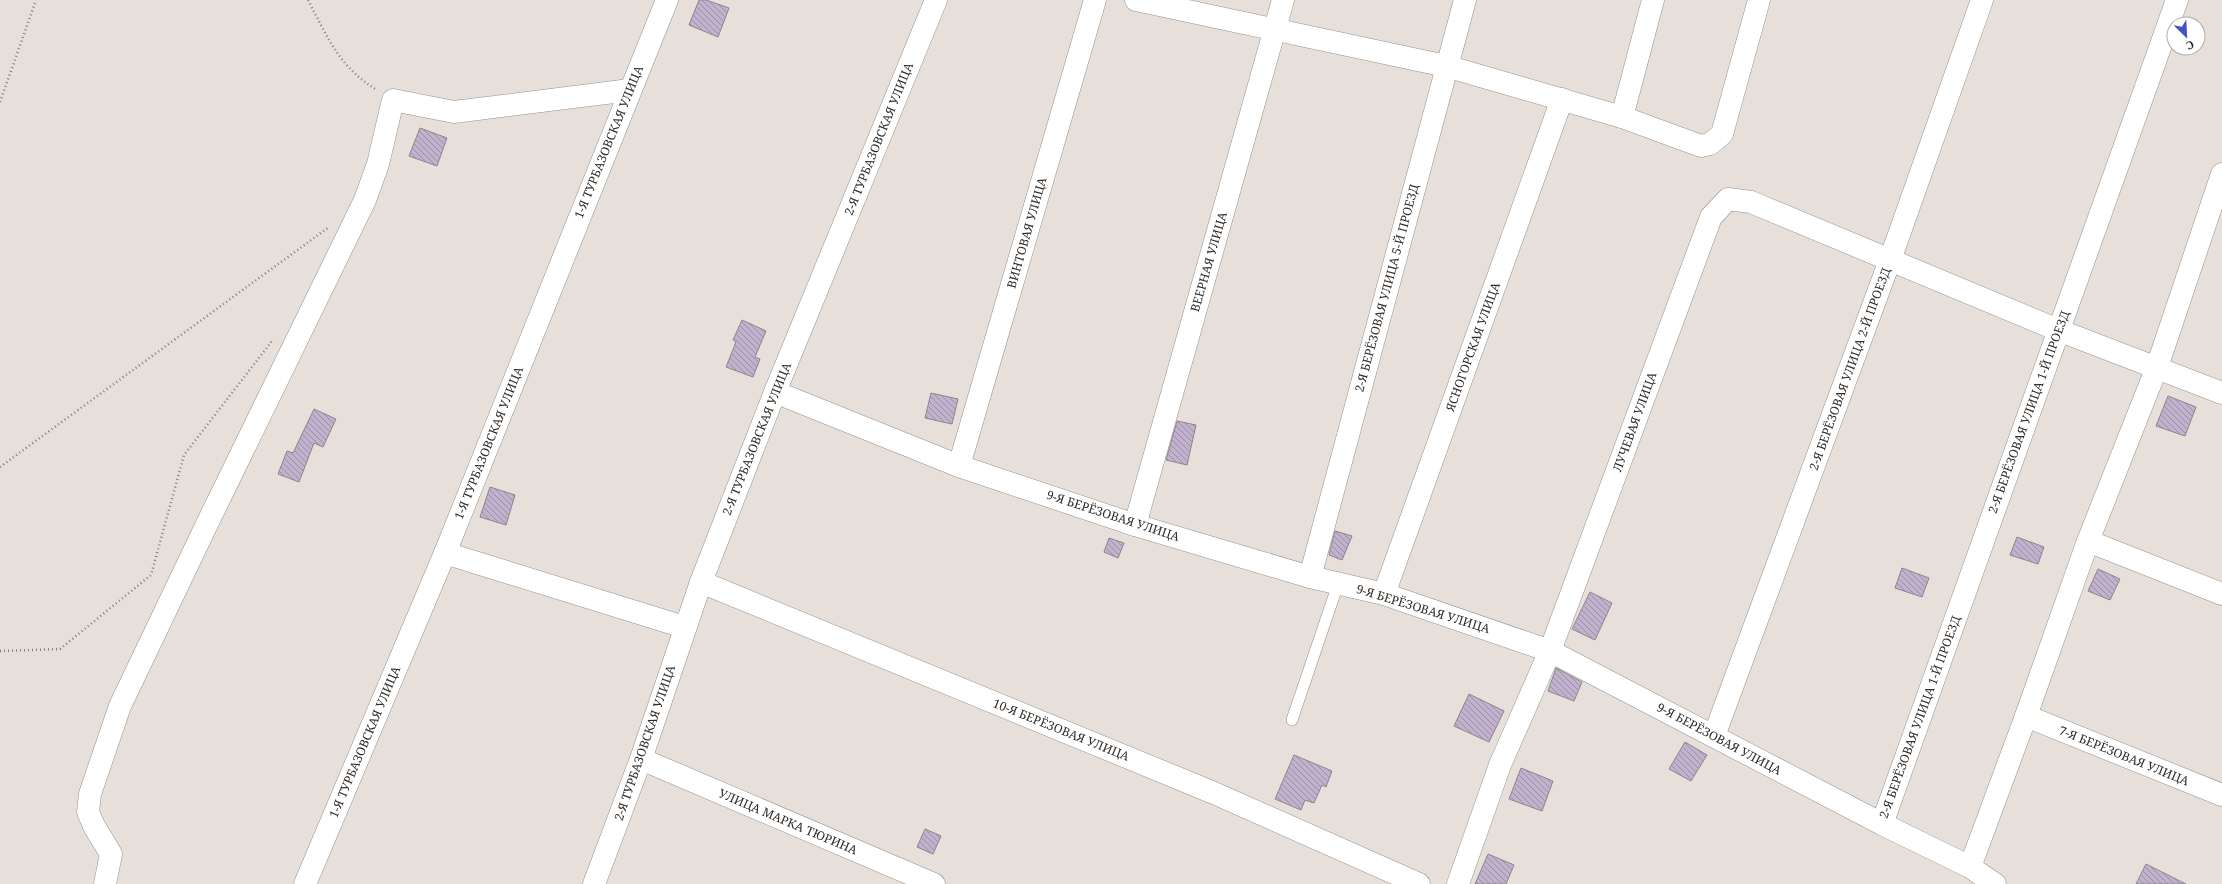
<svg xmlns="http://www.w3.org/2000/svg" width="2222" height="884" font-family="'Noto Serif',serif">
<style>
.building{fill:url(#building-back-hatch);stroke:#8a868d}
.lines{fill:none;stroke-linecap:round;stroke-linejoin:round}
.service-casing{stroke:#98918b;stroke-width:12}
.minor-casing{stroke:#98918b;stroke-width:23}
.path{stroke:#837e7a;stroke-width:2.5;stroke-dasharray:1 3;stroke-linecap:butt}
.service{stroke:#fff;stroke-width:11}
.minor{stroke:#fff;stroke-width:22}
.labels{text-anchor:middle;stroke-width:3.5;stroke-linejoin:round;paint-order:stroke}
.street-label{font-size:12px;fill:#302d2b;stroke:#fff}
</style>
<defs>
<pattern id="building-back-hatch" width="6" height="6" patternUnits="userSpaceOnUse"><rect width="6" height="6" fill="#c2b1cd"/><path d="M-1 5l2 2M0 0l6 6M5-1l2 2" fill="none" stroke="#9e90a7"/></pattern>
</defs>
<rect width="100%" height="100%" fill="#e7dfd9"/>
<g class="building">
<polygon points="699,0 706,0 729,8 718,37 689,25"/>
<polygon points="420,128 447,138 437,166 409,156"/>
<polygon points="742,320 766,331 755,357 760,359 753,377 726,367 736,342 733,340"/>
<polygon points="931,393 958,399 952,424 925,418"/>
<polygon points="2168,396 2196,407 2185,436 2156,426"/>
<polygon points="314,409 336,419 323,447 314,443 299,482 278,474 287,451 293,453"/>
<polygon points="1177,421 1196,425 1187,465 1166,460"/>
<polygon points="490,487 515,495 506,525 480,517"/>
<polygon points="1335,531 1352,536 1342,560 1329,555"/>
<polygon points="2017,537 2044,547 2038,564 2010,555"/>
<polygon points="1109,538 1124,543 1118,558 1104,552"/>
<polygon points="1902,568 1929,578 1922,597 1895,588"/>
<polygon points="2098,569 2120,579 2110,600 2088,591"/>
<polygon points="1590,592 1612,603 1595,640 1572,629"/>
<polygon points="1556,668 1582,682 1574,701 1548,691"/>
<polygon points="1469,694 1504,711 1489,742 1454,726"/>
<polygon points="1685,742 1707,755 1691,781 1669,769"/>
<polygon points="1294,755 1332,771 1326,787 1322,785 1314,803 1305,800 1301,810 1275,799"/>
<polygon points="1521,768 1553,781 1542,811 1509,799"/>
<polygon points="925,829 941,836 933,854 917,847"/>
<polygon points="1488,854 1514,865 1506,884 1475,884"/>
<polygon points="2146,864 2186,884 2136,884"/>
</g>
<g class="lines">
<defs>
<polyline id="service" points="1292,720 1338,584"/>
<g id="minor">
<polyline points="1136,0 1446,66 1622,117 1701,146 1710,144 1722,134 1759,0"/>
<polyline points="1622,117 1653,0"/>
<polyline points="775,392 959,466 1135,525 1310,577 1384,594 1550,651 1882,824 1970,867 1995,884"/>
<polyline points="959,466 1095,0"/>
<polyline points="1135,525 1283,0"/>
<polyline points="2088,541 2222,594"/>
<polyline points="445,553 684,627"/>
<polyline points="1310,577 1465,0"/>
<polyline points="701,582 1214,793 1419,884"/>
<polyline points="1384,594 1562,99"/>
<polyline points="2026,716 2222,795"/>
<polyline points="1714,736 1890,260 1982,0"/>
<polyline points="641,759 934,884"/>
<polyline points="1882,824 2177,0"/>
<polyline points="1970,867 2026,716 2088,541 2157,367 2222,174"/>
<polyline points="105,884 111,854 94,826 88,812 90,794 120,706 206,526 365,200 378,164 393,100 454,112 630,90"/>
<polyline points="305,884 445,553 667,0"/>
<polyline points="594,884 641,759 701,582 775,392 936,0"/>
<polyline points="1458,884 1500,765 1550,651 1711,217 1728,199 1751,202 2058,330 2222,393"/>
</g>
</defs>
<use href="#service" class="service-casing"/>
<use href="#minor" class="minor-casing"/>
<g class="path">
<path d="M308,0c20,38 31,67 69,90"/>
<polyline points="0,102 36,0"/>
<polyline points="0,467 329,227"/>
<polyline points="0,651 60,649 151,575 184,455 272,341"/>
</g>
<use href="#service" class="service"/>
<use href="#minor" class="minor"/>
</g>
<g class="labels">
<g class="street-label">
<text transform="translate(879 139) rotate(-68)" y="4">2-Я ТУРБАЗОВСКАЯ УЛИЦА</text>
<text transform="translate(609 142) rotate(-68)" y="4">1-Я ТУРБАЗОВСКАЯ УЛИЦА</text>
<text transform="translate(1027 233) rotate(-74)" y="4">ВИНТОВАЯ УЛИЦА</text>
<text transform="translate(1209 262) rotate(-74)" y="4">ВЕЕРНАЯ УЛИЦА</text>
<text transform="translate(1387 288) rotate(-75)" y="4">2-Я БЕРЁЗОВАЯ УЛИЦА 5-Й ПРОЕЗД</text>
<text transform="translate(1473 347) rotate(-70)" y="4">ЯСНОГОРСКАЯ УЛИЦА</text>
<text transform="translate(1850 369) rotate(-70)" y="4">2-Я БЕРЁЗОВАЯ УЛИЦА 2-Й ПРОЕЗД</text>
<text transform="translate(2029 412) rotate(-70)" y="4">2-Я БЕРЁЗОВАЯ УЛИЦА 1-Й ПРОЕЗД</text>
<text transform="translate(1635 422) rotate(-70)" y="4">ЛУЧЕВАЯ УЛИЦА</text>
<text transform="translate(757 439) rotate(-68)" y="4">2-Я ТУРБАЗОВСКАЯ УЛИЦА</text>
<text transform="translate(489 443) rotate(-68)" y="4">1-Я ТУРБАЗОВСКАЯ УЛИЦА</text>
<text transform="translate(1113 516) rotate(18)" y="4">9-Я БЕРЁЗОВАЯ УЛИЦА</text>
<text transform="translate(1423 609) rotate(17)" y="4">9-Я БЕРЁЗОВАЯ УЛИЦА</text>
<text transform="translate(1920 717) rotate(-70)" y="4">2-Я БЕРЁЗОВАЯ УЛИЦА 1-Й ПРОЕЗД</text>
<text transform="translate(1061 730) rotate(22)" y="4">10-Я БЕРЁЗОВАЯ УЛИЦА</text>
<text transform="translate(1719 739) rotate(28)" y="4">9-Я БЕРЁЗОВАЯ УЛИЦА</text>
<text transform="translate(365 742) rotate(-67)" y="4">1-Я ТУРБАЗОВСКАЯ УЛИЦА</text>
<text transform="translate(645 743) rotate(-71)" y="4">2-Я ТУРБАЗОВСКАЯ УЛИЦА</text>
<text transform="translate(2124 756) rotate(22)" y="4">7-Я БЕРЁЗОВАЯ УЛИЦА</text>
<text transform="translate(788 822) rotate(23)" y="4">УЛИЦА МАРКА ТЮРИНА</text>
</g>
</g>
<g transform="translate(2186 36) rotate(156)"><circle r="19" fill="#ffffff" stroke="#acabaa"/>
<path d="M0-3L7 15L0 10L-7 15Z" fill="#4552c6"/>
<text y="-6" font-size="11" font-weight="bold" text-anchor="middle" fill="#302d2b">С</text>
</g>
</svg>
